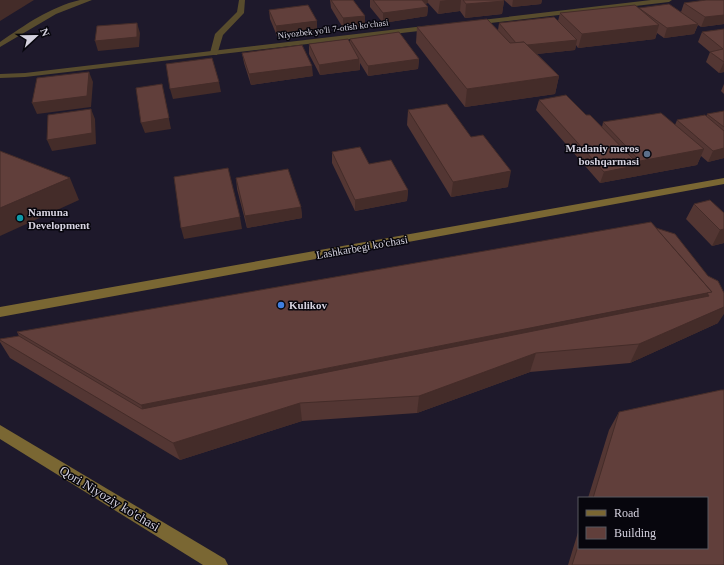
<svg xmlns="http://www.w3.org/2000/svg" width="724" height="565" font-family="Georgia,serif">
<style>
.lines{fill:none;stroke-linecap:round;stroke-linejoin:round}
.lane{fill:#584c2d;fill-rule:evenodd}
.street{fill:#584c2d;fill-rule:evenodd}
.secondary{fill:#7a6733;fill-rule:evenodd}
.wall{fill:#533633}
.shaded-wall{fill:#442c29}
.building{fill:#613f3b;stroke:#442c29}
.service-dot{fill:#5c6f8a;stroke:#07060d;stroke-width:1.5}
.culture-dot{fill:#0f9aa8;stroke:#07060d;stroke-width:1.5}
.shop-dot{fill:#3f7fe0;stroke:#07060d;stroke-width:1.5}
.labels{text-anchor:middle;stroke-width:3;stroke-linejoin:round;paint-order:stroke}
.far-street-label{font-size:9px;fill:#d5d2df;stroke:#07060d}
.poi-label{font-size:11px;font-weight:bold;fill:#d5d2df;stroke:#07060d;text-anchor:start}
.street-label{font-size:11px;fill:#d5d2df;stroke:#07060d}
.near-street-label{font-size:13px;fill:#d5d2df;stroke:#07060d}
</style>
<rect width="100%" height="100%" fill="#1e192b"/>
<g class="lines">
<g class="lane">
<path d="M80,0h12l-36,14 -56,33v-5c25,-17 50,-35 80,-42z"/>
<polygon points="239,0 245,0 244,13 223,35 217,55 211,55 210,53 215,34 237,12"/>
</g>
<g class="street">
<polygon points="651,0 672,0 669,2 473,25 469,23 473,21"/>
<polygon points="433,25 436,25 436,29 25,77 0,78 0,74 25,73"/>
</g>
<g class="secondary">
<polygon points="724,178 724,184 0,317 0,307"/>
<polygon points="0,425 225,559 228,565 203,565 0,439"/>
</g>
</g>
<g class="wall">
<polygon points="330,0 353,0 365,16 365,26 343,28 331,8"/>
<polygon points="370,0 503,0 504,1 502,14 465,18 460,11 438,14 428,3 425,4 428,7 427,16 383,23 370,7"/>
<polygon points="504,0 542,0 541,4 512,7"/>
<polygon points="724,0 724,24 701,27 698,25 694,34 664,38 657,33 655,39 578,48 576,45 575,50 537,54 559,76 555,94 465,107 416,43 417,27 498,30 499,23 558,21 560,13 639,9 639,8 681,12 684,3"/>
<polygon points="269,10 317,31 277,36 270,19"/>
<polygon points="724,29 724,72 719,73 706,62 710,52 698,42 702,32"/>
<polygon points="350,39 419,59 418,69 368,76 360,63 360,70 320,75 309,54 309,44 350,44"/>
<polygon points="242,53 313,76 251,85 244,63"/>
<polygon points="724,84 724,94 721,91"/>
<polygon points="539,100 586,115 602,127 603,122 675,125 677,120 706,117 707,114 724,111 724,158 708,162 701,156 697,165 600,183 536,110"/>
<polygon points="408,110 471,137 508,187 451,197 407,125"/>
<polygon points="332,152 369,164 408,190 407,201 355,211 332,163"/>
<polygon points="236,178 301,207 302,218 247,228 237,189"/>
<polygon points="694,204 724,213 724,243 712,246 686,219"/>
<polygon points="718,323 630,363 530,372 417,413 302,421 180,460 10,358 0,342 0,339 19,336 17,332"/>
<polygon points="721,390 724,390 724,565 568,565 579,529 579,548 707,548 707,498 588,498 609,430 619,412"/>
</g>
<g class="shaded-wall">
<polygon points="0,0 34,0 0,21"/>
<polygon points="417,0 428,0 428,3 416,5"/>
<polygon points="447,0 461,0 460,11 438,14 440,1"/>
<polygon points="513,0 542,0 541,4 512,7"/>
<polygon points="504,1 502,14 465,18 466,4"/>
<polygon points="428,7 427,16 383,23 383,13"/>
<polygon points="724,15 724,24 701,27 705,17"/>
<polygon points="365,16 365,26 343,28 343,18"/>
<polygon points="317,21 317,31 277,36 276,26"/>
<polygon points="137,23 140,33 139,47 98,51 95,41"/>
<polygon points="698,24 694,34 664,38 667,28"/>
<polygon points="659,25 655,39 578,48 582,34"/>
<polygon points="577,40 575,50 517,56 519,46"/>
<polygon points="359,59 360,70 320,75 319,65"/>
<polygon points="419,59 418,69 368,76 368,66"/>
<polygon points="724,62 724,72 719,73"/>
<polygon points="312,66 313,76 251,85 249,74"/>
<polygon points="89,72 93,82 91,107 37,114 32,103"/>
<polygon points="559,76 555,94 465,107 467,89"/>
<polygon points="219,82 221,92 173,99 170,89"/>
<polygon points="162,84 171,129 145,133 141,123"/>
<polygon points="91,109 95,119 96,144 52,151 47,140"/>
<polygon points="724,148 724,158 708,162 713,151"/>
<polygon points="704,149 697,165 600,183 604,172 639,165 640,161"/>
<polygon points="511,171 508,187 451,197 453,182"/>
<polygon points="70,178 79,200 0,236 0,208"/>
<polygon points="408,190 407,201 355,211 355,200"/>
<polygon points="301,207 302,218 247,228 245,216"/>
<polygon points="240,217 242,229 184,239 181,228"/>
<polygon points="724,229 724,243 712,246 720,230"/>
<polygon points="712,292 699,315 150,427 141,405"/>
<polygon points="724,307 724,314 718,323 630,363 639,344"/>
<polygon points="536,353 530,372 417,413 419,396"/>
<polygon points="300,403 302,421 180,460 173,443"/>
</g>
<g class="building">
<polygon points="331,0 353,0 365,16 343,18"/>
<polygon points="373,0 422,0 428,7 383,13"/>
<polygon points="463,0 503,0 504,1 466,4"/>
<polygon points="706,0 724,0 724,15 705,17 684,3"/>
<polygon points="669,4 698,24 667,28 639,8"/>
<polygon points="308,5 317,21 276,26 269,10"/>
<polygon points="635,5 659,25 582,34 560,13"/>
<polygon points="554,17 577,40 527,45 524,42 516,43 499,23"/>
<polygon points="487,19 510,43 524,42 559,76 467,89 417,27"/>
<polygon points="137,23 137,37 95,41 97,26"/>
<polygon points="724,29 724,62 710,52 723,49 702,32"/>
<polygon points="399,32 419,59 368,66 350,39"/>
<polygon points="348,39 359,59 319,65 309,44"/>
<polygon points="302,45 312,66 249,74 242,53"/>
<polygon points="212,58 219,82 170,89 166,64"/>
<polygon points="89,72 87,96 32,103 37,78"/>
<polygon points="162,84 169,118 141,123 136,88"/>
<polygon points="566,95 586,115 590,115 639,165 604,172 539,100"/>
<polygon points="447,104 471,137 483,135 511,171 453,182 408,110"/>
<polygon points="91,109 92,133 47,140 48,115"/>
<polygon points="724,111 724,127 707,114"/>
<polygon points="661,113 704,149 640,161 603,122"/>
<polygon points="705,115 724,131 724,148 713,151 677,120"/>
<polygon points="360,147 369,164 391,160 408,190 355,200 332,152"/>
<polygon points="0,151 70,178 0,208"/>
<polygon points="228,168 240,217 181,228 174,177"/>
<polygon points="288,169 301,207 245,216 236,178"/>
<polygon points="710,200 724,213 724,229 720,230 694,204"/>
<polygon points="651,222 712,292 141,405 17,332 203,300"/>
<polygon points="656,228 675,234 708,276 718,281 724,293 724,307 639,344 536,353 419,396 300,403 173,443 0,340 0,339 19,336 142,409 709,296 707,293 712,292"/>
<polygon points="721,390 724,390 724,565 572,565 579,543 579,548 707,548 707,498 593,498 619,412"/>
</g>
<circle class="service-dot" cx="647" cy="154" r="4"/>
<circle class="culture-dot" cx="20" cy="218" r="4"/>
<circle class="shop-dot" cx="281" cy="305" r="4"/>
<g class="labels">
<g class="far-street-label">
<text transform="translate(333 29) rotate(-7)" y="3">Niyozbek yo'li 7-otish ko'chasi</text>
</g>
<g class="poi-label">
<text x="639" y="152" text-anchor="end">Madaniy meros<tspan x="639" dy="13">boshqarmasi</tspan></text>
<text x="28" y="216">Namuna<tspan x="28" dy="13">Development</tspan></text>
<text x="289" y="309">Kulikov</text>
</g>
<g class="street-label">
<text transform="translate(362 247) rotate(-10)" y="4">Lashkarbegi ko'chasi</text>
</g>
<g class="near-street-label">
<text transform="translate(110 498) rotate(31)" y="5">Qori Niyoziy ko'chasi</text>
</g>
</g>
<rect x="578" y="497" width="130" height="52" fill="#07060d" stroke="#595861"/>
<rect x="586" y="510" width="20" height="6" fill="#7a6733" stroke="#595861"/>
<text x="614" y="517" font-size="12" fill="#d5d2df">Road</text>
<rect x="586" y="527" width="20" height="12" fill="#613f3b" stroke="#595861"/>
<text x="614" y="537" font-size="12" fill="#d5d2df">Building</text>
<g transform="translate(36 36) rotate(68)" stroke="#07060d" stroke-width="3" paint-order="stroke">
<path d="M0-3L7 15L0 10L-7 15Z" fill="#d5d2df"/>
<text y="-6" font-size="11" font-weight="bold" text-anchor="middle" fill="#d5d2df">N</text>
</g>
</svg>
